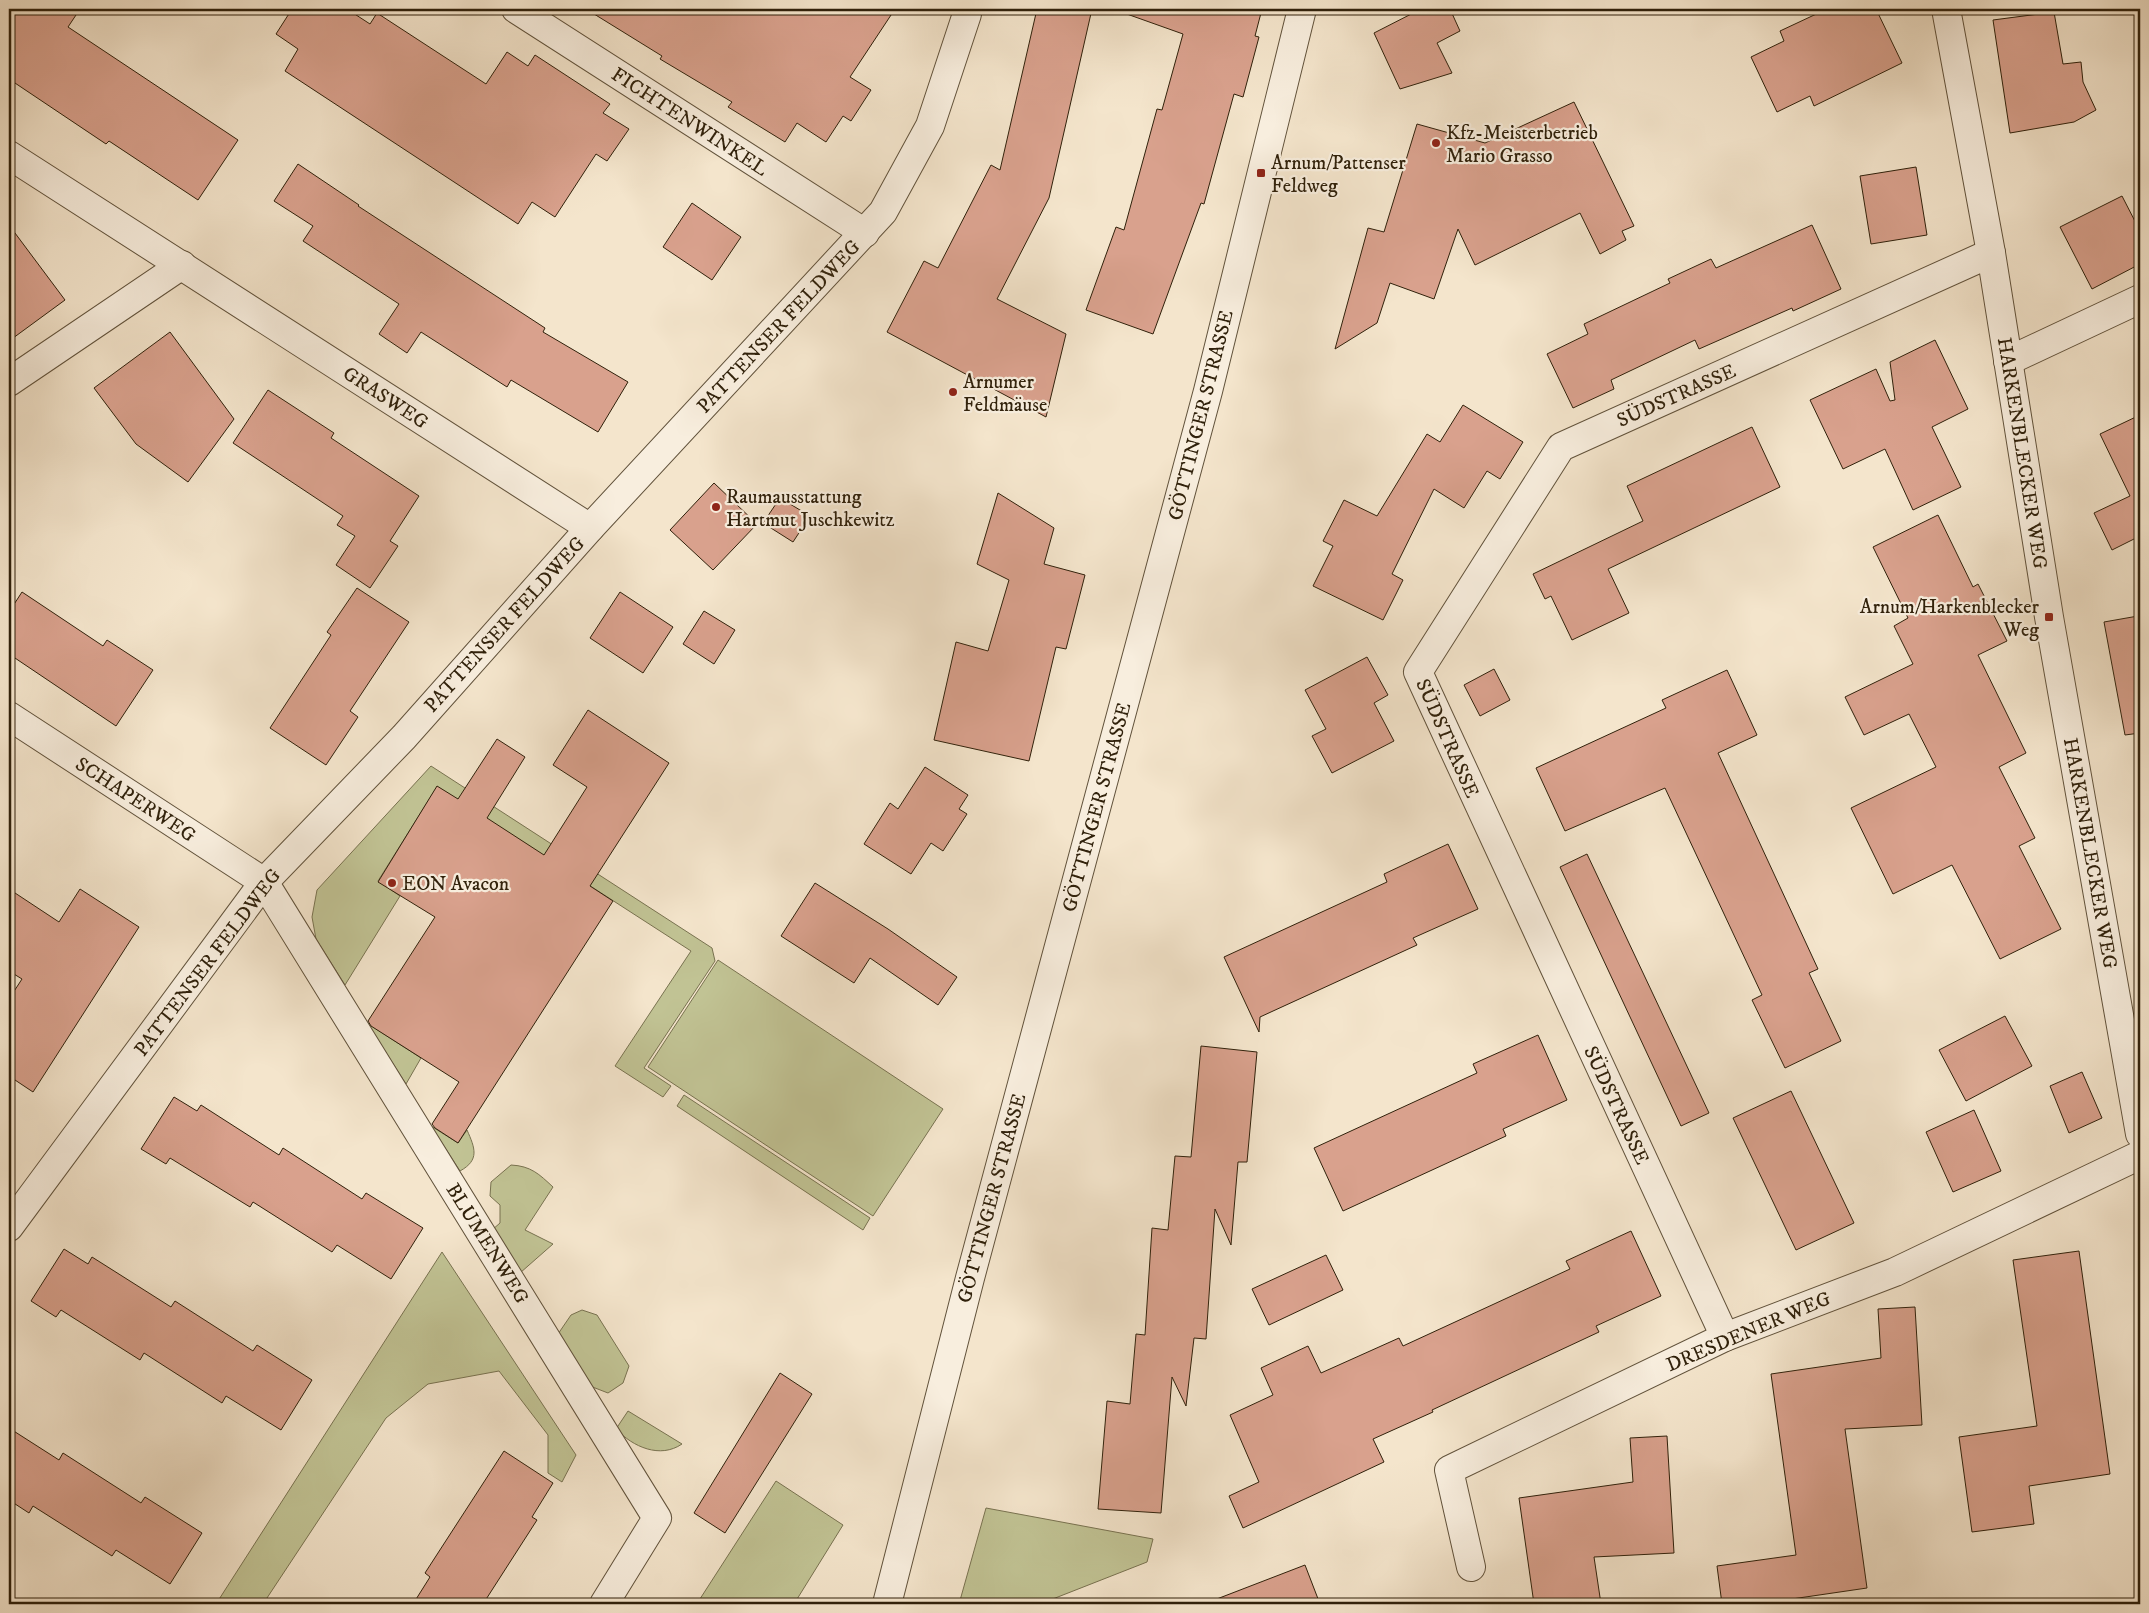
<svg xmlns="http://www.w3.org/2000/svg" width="2149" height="1613" font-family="'IM FELL DW Pica',serif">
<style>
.green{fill:#c1c394;stroke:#787250}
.building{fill:#d9a18d;stroke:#30210b}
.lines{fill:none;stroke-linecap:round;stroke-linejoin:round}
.minor-casing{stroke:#61523b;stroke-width:30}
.minor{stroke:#f8eede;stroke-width:28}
.poi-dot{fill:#8f2418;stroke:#f8eede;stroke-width:2}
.labels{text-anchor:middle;stroke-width:4.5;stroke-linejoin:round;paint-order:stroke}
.street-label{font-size:20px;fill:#30210b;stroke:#f8eede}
.poi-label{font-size:20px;fill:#30210b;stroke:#f8eede;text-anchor:start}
</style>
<rect width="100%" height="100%" fill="#f4e5cc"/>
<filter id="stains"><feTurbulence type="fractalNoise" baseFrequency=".004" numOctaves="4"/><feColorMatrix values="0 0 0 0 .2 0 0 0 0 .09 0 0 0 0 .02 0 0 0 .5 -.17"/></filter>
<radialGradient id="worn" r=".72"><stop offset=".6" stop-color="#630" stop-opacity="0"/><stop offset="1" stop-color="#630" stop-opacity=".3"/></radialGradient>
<g class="green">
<polygon points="431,766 712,948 715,961 644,1068 671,1086 663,1097 615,1066 691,951 437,787 378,881 400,896 345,985 316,939 312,917 317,890"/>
<polygon points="718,960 943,1109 873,1216 648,1067"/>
<polygon points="367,1023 421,1058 406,1084"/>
<polygon points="684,1095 870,1218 863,1230 677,1106"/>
<path d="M431,1126l27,17 9,-13c8,18 13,30 -7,41z"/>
<path d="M511,1165c20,1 28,9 42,22l-28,43 28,14 -33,29 -28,-43 8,-7v-18l-10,-9 1,-14z"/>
<polygon points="442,1252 576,1455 562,1482 548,1473 548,1435 499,1371 428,1384 386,1418 263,1604 216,1604"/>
<polygon points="582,1310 597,1315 629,1366 623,1383 608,1393 590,1386 558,1334 571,1315"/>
<path d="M628,1411l54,33c-22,15 -49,3 -66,-15z"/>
<polygon points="776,1481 843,1525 794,1604 701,1604 698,1602"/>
<polygon points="986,1508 1153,1539 1147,1562 1040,1604 959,1604"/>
</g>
<g class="building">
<polygon points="9,9 80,9 68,27 238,140 198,200 109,141 106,144 9,79"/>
<polygon points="292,9 347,9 370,24 377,13 486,84 507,52 528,66 535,55 610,104 603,113 629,129 607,161 596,154 555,217 532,202 518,224 285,71 298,49 276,34"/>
<polygon points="586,9 895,9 850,77 871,90 851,121 843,116 826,142 797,123 785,142 728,107 732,102 660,59 662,56"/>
<polygon points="1037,9 1092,9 1049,198 997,299 1066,334 1046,417 887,332 924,261 938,268 991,165 1000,170"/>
<polygon points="1124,9 1262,9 1255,36 1259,37 1243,97 1234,94 1204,204 1201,203 1153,334 1086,310 1116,227 1124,230 1157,109 1162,110 1183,34 1124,13"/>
<polygon points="1421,9 1450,9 1460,31 1437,43 1452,73 1400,89 1374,33"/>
<polygon points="1827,9 1876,9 1902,63 1814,106 1810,96 1777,112 1751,57 1784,41 1780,31"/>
<polygon points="2054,12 2063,64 2081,62 2083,82 2096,110 2074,122 2010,133 1993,20"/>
<polygon points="1574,102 1634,226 1622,231 1626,240 1600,254 1580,213 1475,265 1458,229 1434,299 1390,283 1377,323 1335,349 1368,228 1384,232 1417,124 1485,143"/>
<polygon points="298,164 359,205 358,206 545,328 543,332 628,382 598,432 511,380 507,387 421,332 407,353 379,334 399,304 303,241 313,226 274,201"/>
<polygon points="1916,167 1927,235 1871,244 1860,176"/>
<polygon points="2122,196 2140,231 2140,264 2092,289 2060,227"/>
<polygon points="692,203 741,237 712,280 663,247"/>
<polygon points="9,225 65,300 9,341"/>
<polygon points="1812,225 1841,289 1793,311 1792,308 1699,349 1695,340 1611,380 1614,389 1573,408 1547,354 1588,334 1584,324 1670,283 1668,279 1711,259 1716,268"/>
<polygon points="170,332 234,419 188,482 136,444 94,388"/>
<polygon points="1935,340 1968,409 1932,427 1961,487 1913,510 1885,449 1843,469 1810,400 1876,369 1890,401 1895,400 1890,362"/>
<polygon points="268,390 334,433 331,438 419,496 390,541 398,546 370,588 336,565 355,536 337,525 343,516 233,443"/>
<polygon points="1463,405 1523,442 1500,479 1487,471 1464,508 1434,489 1392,574 1403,580 1383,620 1313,586 1333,546 1323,541 1344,500 1377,516 1427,434 1440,442"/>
<polygon points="2140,415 2140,536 2112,550 2094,513 2130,496 2100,434"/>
<polygon points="1752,427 1780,487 1608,569 1629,613 1572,640 1551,596 1545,599 1533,574 1643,521 1627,486"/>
<polygon points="714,483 757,524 713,570 670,530"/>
<polygon points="998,493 1054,528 1044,564 1085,575 1066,649 1056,647 1029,761 934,740 956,642 988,651 1009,580 977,564"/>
<polygon points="780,498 810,516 793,542 763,523"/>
<polygon points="1938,515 1973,587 1978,584 2007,641 1978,655 2026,753 1999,767 2035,838 2019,846 2061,929 2000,959 1952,865 1893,894 1851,808 1936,767 1909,714 1864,735 1845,697 1913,664 1894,626 1908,618 1873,547"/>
<polygon points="357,588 409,622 350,711 358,717 326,765 270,728 331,635 327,632"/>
<polygon points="22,592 103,646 107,640 153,670 116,726 9,654 9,612"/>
<polygon points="620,592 673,627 643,673 590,638"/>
<polygon points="704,611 735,630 714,664 683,644"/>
<polygon points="2138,616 2140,632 2140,733 2125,735 2104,622"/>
<polygon points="1367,657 1388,695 1374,703 1394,741 1332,773 1312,736 1326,729 1305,690"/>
<polygon points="1494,669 1510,700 1480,716 1464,685"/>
<polygon points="1727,670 1757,735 1718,753 1818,969 1809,973 1841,1041 1785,1068 1752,1000 1762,995 1665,788 1565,831 1536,768 1666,708 1662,700"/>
<polygon points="588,710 669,763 590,886 613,901 458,1143 435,1128 432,1124 459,1082 371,1026 368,1021 435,917 378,882 437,786 458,799 497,739 525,757 487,818 544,855 587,787 553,765"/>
<polygon points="925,767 968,795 959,809 967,814 943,851 931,843 911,874 864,844 890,803 898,809"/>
<polygon points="1448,844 1478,909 1413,938 1417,945 1260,1017 1259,1032 1224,957 1387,882 1384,874"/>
<polygon points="1587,854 1709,1113 1681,1126 1560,867"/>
<polygon points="815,883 888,929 957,977 938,1005 870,958 854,983 781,936"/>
<polygon points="9,889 59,922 80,889 139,927 33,1092 9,1076 9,999 22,979 9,971"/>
<polygon points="2005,1016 2032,1066 1966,1101 1939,1050"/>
<polygon points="1538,1035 1567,1100 1503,1129 1506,1136 1343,1211 1314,1148 1477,1073 1473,1064"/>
<polygon points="1201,1046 1257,1052 1247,1162 1238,1162 1231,1245 1215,1209 1206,1339 1194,1338 1186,1406 1172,1377 1161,1513 1098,1509 1107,1401 1130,1404 1136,1334 1145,1335 1152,1228 1168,1230 1175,1156 1191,1157"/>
<polygon points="2082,1072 2102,1118 2069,1133 2050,1086"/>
<polygon points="1791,1091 1854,1223 1796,1250 1733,1118"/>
<polygon points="174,1097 197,1111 201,1105 279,1155 283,1148 362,1199 366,1193 423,1228 391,1279 337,1245 332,1252 253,1202 250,1207 170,1158 166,1164 141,1149"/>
<polygon points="1974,1110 2001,1171 1953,1192 1926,1132"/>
<polygon points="1631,1231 1661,1296 1596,1326 1599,1332 1432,1410 1433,1412 1373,1439 1384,1462 1243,1528 1229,1496 1259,1482 1230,1415 1273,1395 1261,1368 1308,1346 1321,1373 1399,1338 1403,1346 1570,1269 1566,1261"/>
<polygon points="64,1249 88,1264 92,1257 171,1307 175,1301 253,1351 257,1345 312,1380 281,1430 226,1396 222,1403 144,1353 140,1360 61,1310 56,1317 31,1301"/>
<polygon points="2079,1251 2110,1474 2029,1486 2034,1524 1972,1532 1959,1437 2037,1426 2013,1260"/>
<polygon points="1326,1255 1343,1290 1269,1325 1252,1289"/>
<polygon points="1915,1307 1922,1425 1845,1429 1867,1588 1785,1600 1786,1604 1722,1604 1717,1566 1796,1555 1771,1374 1881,1358 1878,1309"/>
<polygon points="780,1373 812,1394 725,1533 694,1513"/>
<polygon points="9,1428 59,1460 63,1453 141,1503 145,1497 202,1533 170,1584 116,1550 112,1556 33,1506 29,1513 9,1500"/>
<polygon points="1667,1436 1674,1553 1594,1557 1601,1604 1534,1604 1519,1498 1633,1482 1630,1438"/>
<polygon points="504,1451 553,1483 532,1517 537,1520 483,1604 413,1604 430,1577 425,1573"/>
<polygon points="1305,1565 1320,1604 1209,1604 1209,1602"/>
</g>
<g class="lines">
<defs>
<g id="minor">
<polyline points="516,9 865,233"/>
<polyline points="1946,9 1991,253 2049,617 2140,1134"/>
<polyline points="9,155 590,528"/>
<polyline points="2008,361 2140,299"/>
<polyline points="9,382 182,265"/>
<polyline points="9,716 264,882 657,1518 604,1604"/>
<polyline points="9,1227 264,882 404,737 590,528 883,212 930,126 967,14 967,9"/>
<polyline points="1725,1337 1418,672 1561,447 1991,253"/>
<polyline points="1471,1567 1449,1470 1725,1337 1895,1272 2140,1155"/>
<polyline points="887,1604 970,1278 1208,391 1302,9"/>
</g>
</defs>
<use href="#minor" class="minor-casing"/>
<use href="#minor" class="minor"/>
</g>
<g class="poi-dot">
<circle cx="1436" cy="143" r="5"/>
<rect x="1256" y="168" width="10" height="10" rx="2.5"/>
<circle cx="953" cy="392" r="5"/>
<circle cx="716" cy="507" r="5"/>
<rect x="2044" y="612" width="10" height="10" rx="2.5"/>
<circle cx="392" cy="883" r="5"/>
</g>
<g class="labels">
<g class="street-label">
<text transform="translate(690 121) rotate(33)" y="7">FICHTENWINKEL</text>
<text transform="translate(778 326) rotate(-47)" y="7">PATTENSER FELDWEG</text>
<text transform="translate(1676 395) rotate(-24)" y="7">SÜDSTRASSE</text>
<text transform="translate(386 397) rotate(33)" y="7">GRASWEG</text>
<text transform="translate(1200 415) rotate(-76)" y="7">GÖTTINGER STRASSE</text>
<text transform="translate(2023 453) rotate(81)" y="7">HARKENBLECKER WEG</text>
<text transform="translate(504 624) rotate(-48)" y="7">PATTENSER FELDWEG</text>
<text transform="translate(1448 738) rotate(66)" y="7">SÜDSTRASSE</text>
<text transform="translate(136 799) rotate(33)" y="7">SCHAPERWEG</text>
<text transform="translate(1096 807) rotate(-75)" y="7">GÖTTINGER STRASSE</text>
<text transform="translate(2091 853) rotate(80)" y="7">HARKENBLECKER WEG</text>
<text transform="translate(207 962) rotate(-53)" y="7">PATTENSER FELDWEG</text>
<text transform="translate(1617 1105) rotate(65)" y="7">SÜDSTRASSE</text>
<text transform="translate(991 1198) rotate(-75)" y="7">GÖTTINGER STRASSE</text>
<text transform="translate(488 1243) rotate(58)" y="7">BLUMENWEG</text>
<text transform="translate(1748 1331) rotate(-23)" y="7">DRESDENER WEG</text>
</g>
<g class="poi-label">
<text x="1446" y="139">Kfz-Meisterbetrieb<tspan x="1446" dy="23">Mario Grasso</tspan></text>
<text x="1271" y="169">Arnum/Pattenser<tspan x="1271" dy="23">Feldweg</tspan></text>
<text x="963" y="388">Arnumer<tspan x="963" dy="23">Feldmäuse</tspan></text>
<text x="726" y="503">Raumausstattung<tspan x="726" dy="23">Hartmut Juschkewitz</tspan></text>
<text x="2039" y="613" text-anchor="end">Arnum/Harkenblecker<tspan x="2039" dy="23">Weg</tspan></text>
<text x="402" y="890">EON Avacon</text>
</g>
</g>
<rect width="2149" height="1613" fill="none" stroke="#f4e5cc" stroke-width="30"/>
<rect x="10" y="10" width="2129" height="1593" fill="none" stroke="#30210b" stroke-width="2.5"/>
<rect x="15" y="15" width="2119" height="1583" fill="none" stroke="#30210b"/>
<rect width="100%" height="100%" filter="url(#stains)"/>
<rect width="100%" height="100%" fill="url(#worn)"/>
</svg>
